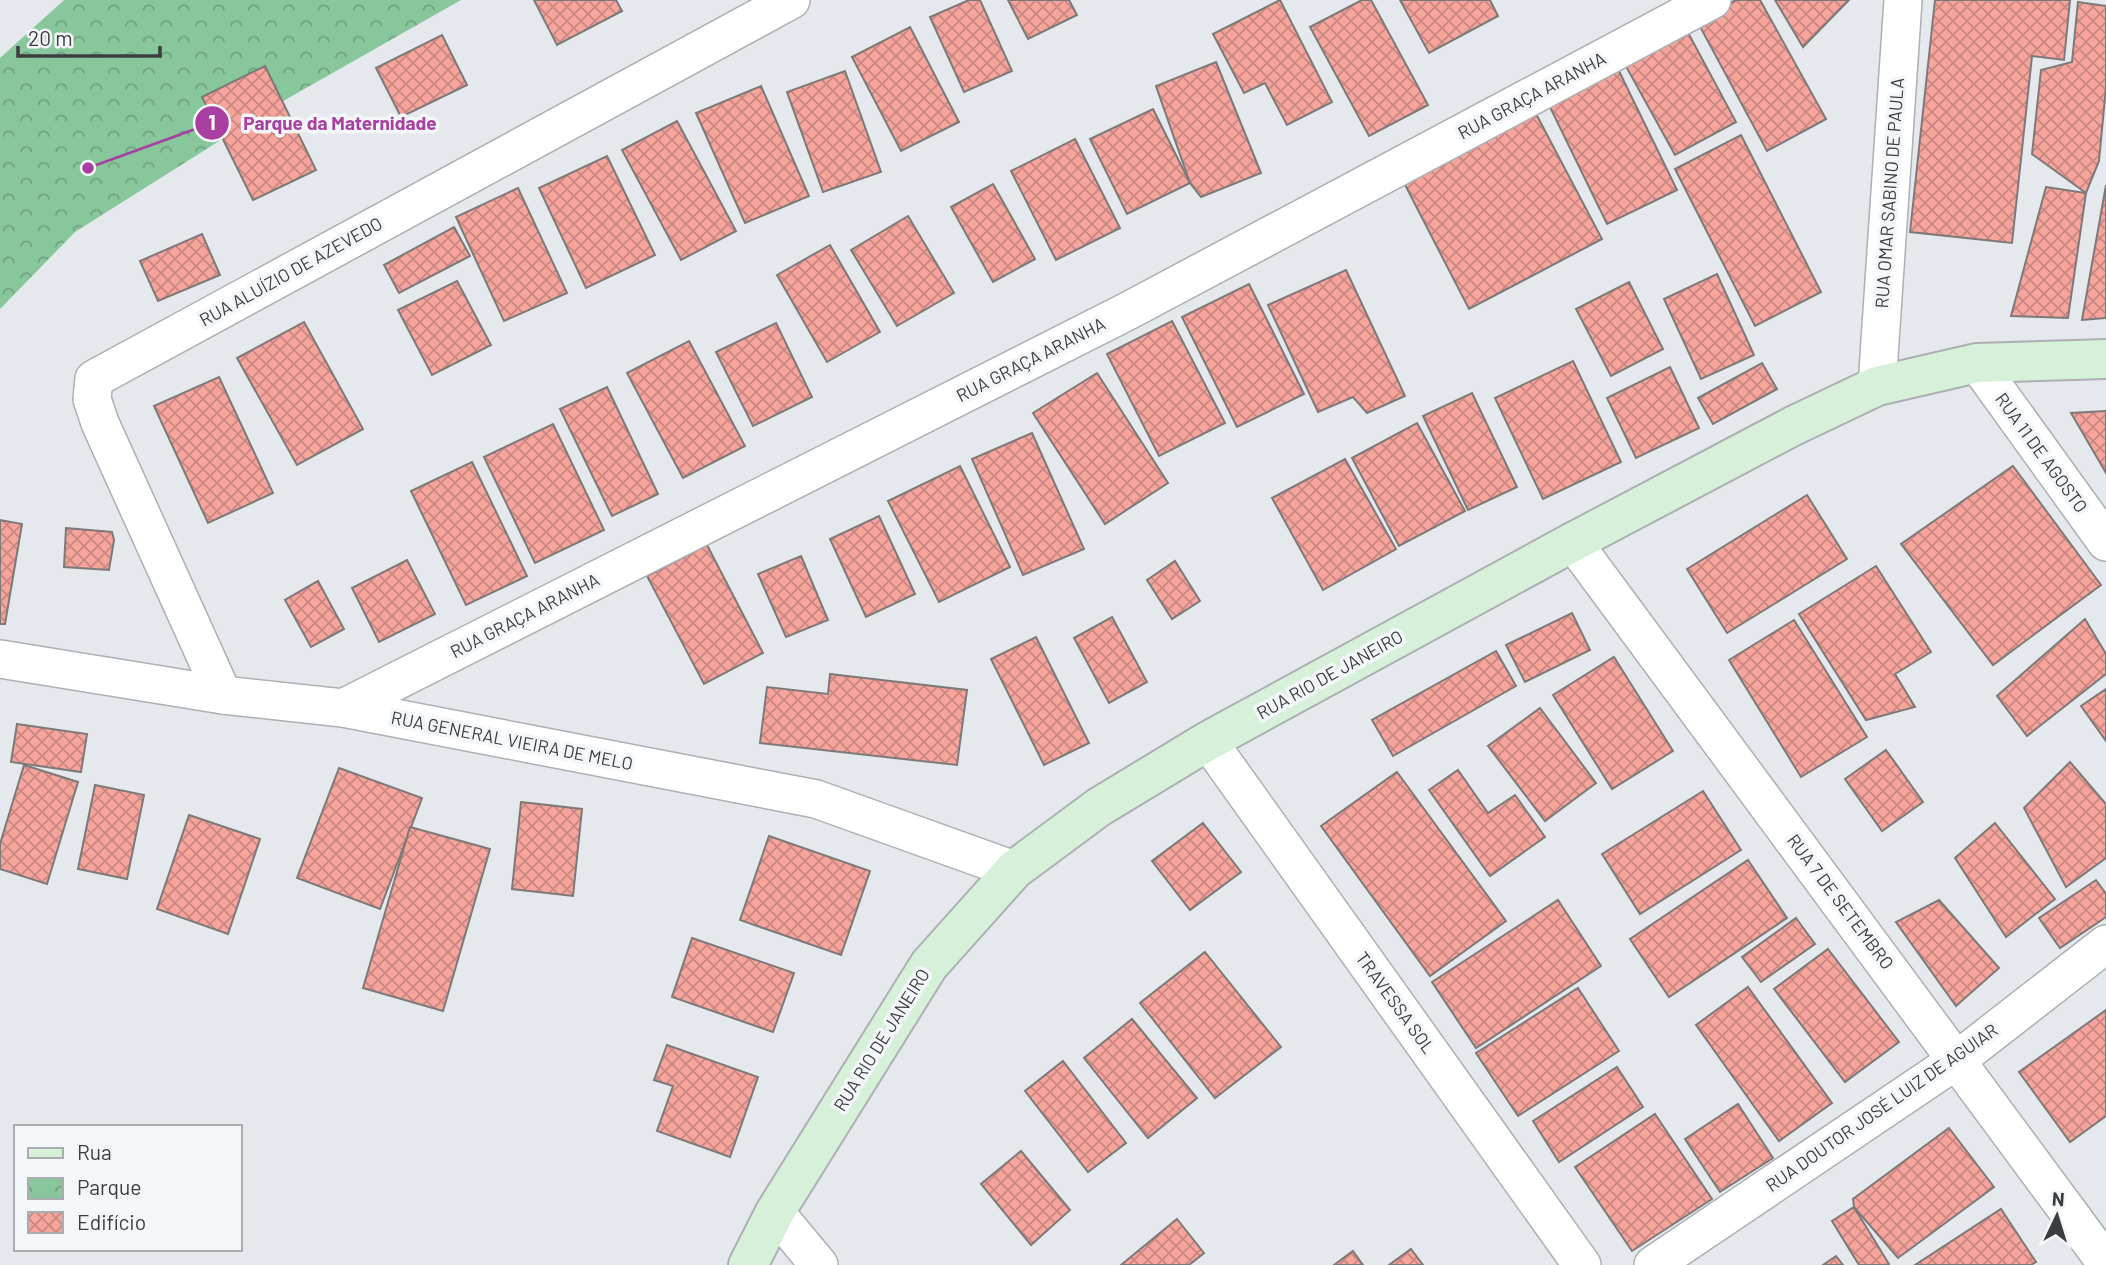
<svg xmlns="http://www.w3.org/2000/svg" width="2106" height="1265" font-family="Barlow,sans-serif">
<style>
.park{fill:url(#park-crowns)}
.building{fill:url(#building-cross-hatch);stroke:#7e7979;stroke-width:2}
.lines{fill:none;stroke-linecap:round;stroke-linejoin:round}
.minor-casing{stroke:#acb0b3;stroke-width:40}
.secondary-casing{stroke:#acb0b3;stroke-width:42}
.minor{stroke:#fff;stroke-width:37}
.secondary{stroke:#d7f0d9;stroke-width:38}
.labels{text-anchor:middle;stroke-width:7;stroke-linejoin:round;paint-order:stroke}
.street-label{font-size:18px;fill:#3b3d3e;stroke:#f3f7fa}
.leader{fill:none;stroke:#a83fa1;stroke-width:2.5}
.callout-dot{fill:#a83fa1;stroke:#f3f7fa;stroke-width:2.5}
.mark-label{font-size:21px;text-anchor:middle;font-weight:bold;fill:#fff}
.callout-label{font-size:19px;text-anchor:middle;font-weight:bold;fill:#a83fa1;stroke:#f3f7fa;stroke-width:7;stroke-linejoin:round;paint-order:stroke}
</style>
<defs>
<pattern id="park-crowns" width="20" height="18" patternUnits="userSpaceOnUse" patternTransform="scale(1.75)"><rect width="20" height="18" fill="#87c79b"/><path d="M2 6a3 3 0 1 1 6 0M12 15a3 3 0 1 1 6 0" fill="none" stroke="#70a380"/></pattern>
<pattern id="building-cross-hatch" width="8" height="8" patternUnits="userSpaceOnUse" patternTransform="scale(1.75)"><rect width="8" height="8" fill="#f7a49c"/><path d="M0 0l8 8M0 8l8-8" fill="none" stroke="#c98781"/></pattern>
</defs>
<rect width="100%" height="100%" fill="#e5e9ed"/>
<polygon class="park" points="64,0 461,0 278,104 75,232 0,309 0,58"/>
<g class="building">
<polygon points="534,0 616,0 622,11 557,45"/>
<polygon points="969,0 980,0 1012,71 964,92 930,17"/>
<polygon points="1008,0 1069,0 1077,15 1028,39"/>
<polygon points="1280,0 1332,102 1287,125 1265,83 1244,93 1213,34"/>
<polygon points="1362,0 1371,0 1428,105 1369,136 1310,27"/>
<polygon points="1400,0 1490,0 1498,16 1429,53"/>
<polygon points="1736,0 1760,0 1826,119 1767,151 1697,21"/>
<polygon points="1775,0 1849,0 1803,47"/>
<polygon points="1935,0 2070,0 2064,60 2032,56 2012,243 1910,232"/>
<polygon points="2078,2 2106,6 2106,87 2099,161 2086,193 2032,154 2041,70 2072,62"/>
<polygon points="910,27 959,122 901,151 852,57"/>
<polygon points="1685,27 1736,122 1675,155 1623,61"/>
<polygon points="442,35 467,85 401,117 376,68"/>
<polygon points="1216,62 1261,173 1201,197 1190,183 1156,86"/>
<polygon points="265,66 316,170 253,200 202,97"/>
<polygon points="1617,67 1677,190 1607,224 1547,101"/>
<polygon points="845,71 881,172 823,192 787,92"/>
<polygon points="761,86 809,196 745,223 696,113"/>
<polygon points="1153,109 1190,183 1127,214 1090,139"/>
<polygon points="1534,110 1602,239 1469,309 1402,179"/>
<polygon points="677,121 736,231 681,260 622,150"/>
<polygon points="1741,135 1821,292 1755,326 1675,169"/>
<polygon points="1075,139 1120,228 1056,260 1011,171"/>
<polygon points="607,156 655,255 586,288 539,188"/>
<polygon points="993,184 1035,259 993,282 951,207"/>
<polygon points="2106,185 2106,318 2082,320"/>
<polygon points="2046,187 2086,193 2068,318 2011,316"/>
<polygon points="518,188 567,293 504,321 456,217"/>
<polygon points="908,216 954,293 897,326 851,250"/>
<polygon points="454,227 470,256 399,293 384,265"/>
<polygon points="202,234 220,275 158,301 140,261"/>
<polygon points="830,245 880,332 827,362 777,275"/>
<polygon points="1346,270 1405,396 1367,413 1353,397 1318,412 1268,305"/>
<polygon points="1717,274 1754,355 1701,379 1664,299"/>
<polygon points="457,281 491,345 432,375 398,310"/>
<polygon points="1629,282 1663,349 1611,376 1576,309"/>
<polygon points="1249,284 1304,394 1237,427 1182,317"/>
<polygon points="1172,321 1225,423 1159,456 1107,354"/>
<polygon points="304,322 363,429 297,465 237,358"/>
<polygon points="776,323 812,397 753,426 716,352"/>
<polygon points="689,341 745,446 683,478 627,373"/>
<polygon points="1573,361 1621,462 1543,499 1495,398"/>
<polygon points="1762,363 1777,389 1713,424 1698,398"/>
<polygon points="1670,367 1699,428 1636,458 1607,398"/>
<polygon points="1097,373 1168,483 1105,524 1033,413"/>
<polygon points="219,377 273,493 208,523 154,406"/>
<polygon points="607,387 658,494 612,516 560,409"/>
<polygon points="1472,393 1517,487 1468,510 1423,416"/>
<polygon points="2106,411 2106,473 2071,413"/>
<polygon points="1417,423 1465,511 1399,546 1352,458"/>
<polygon points="553,424 604,530 535,563 484,457"/>
<polygon points="1032,433 1084,549 1023,575 972,459"/>
<polygon points="1345,459 1396,549 1323,590 1272,498"/>
<polygon points="472,462 527,576 466,605 411,491"/>
<polygon points="960,466 1010,567 939,602 888,501"/>
<polygon points="2013,466 2101,585 1993,665 1901,544"/>
<polygon points="1807,495 1847,559 1727,633 1687,569"/>
<polygon points="879,516 915,594 866,617 830,539"/>
<polygon points="0,520 22,524 5,624 0,624"/>
<polygon points="66,528 112,532 114,540 109,570 64,567"/>
<polygon points="707,545 763,653 704,684 647,576"/>
<polygon points="801,556 828,620 786,637 758,574"/>
<polygon points="407,560 435,614 379,642 352,588"/>
<polygon points="1175,561 1200,601 1172,619 1147,580"/>
<polygon points="1876,566 1931,652 1895,674 1915,707 1866,720 1799,614"/>
<polygon points="318,581 344,629 311,647 285,600"/>
<polygon points="1572,613 1590,650 1525,682 1506,645"/>
<polygon points="1112,617 1147,682 1109,703 1074,638"/>
<polygon points="2085,619 2106,654 2106,674 2027,736 1997,696"/>
<polygon points="1794,620 1867,737 1801,777 1729,660"/>
<polygon points="1036,637 1089,743 1044,765 991,659"/>
<polygon points="1496,651 1516,686 1393,756 1372,720"/>
<polygon points="1614,657 1673,751 1612,789 1553,695"/>
<polygon points="830,674 967,690 957,765 760,743 767,687 828,694"/>
<polygon points="2106,689 2106,741 2081,706"/>
<polygon points="1540,708 1596,783 1545,821 1488,746"/>
<polygon points="17,724 87,734 81,772 11,762"/>
<polygon points="1886,750 1923,802 1882,831 1845,779"/>
<polygon points="2070,762 2106,804 2106,858 2066,887 2024,808"/>
<polygon points="24,765 78,782 47,884 0,869 0,844"/>
<polygon points="339,768 422,798 380,909 297,878"/>
<polygon points="1458,770 1488,813 1515,795 1545,837 1490,876 1429,790"/>
<polygon points="1397,772 1506,921 1430,976 1321,826"/>
<polygon points="95,785 144,795 127,879 78,869"/>
<polygon points="1703,791 1741,850 1640,914 1602,854"/>
<polygon points="521,802 582,809 573,896 512,889"/>
<polygon points="189,815 260,839 228,934 157,909"/>
<polygon points="1203,823 1241,872 1190,910 1152,861"/>
<polygon points="1995,823 2055,899 2006,937 1955,858"/>
<polygon points="410,827 490,849 443,1011 363,988"/>
<polygon points="769,836 870,871 841,955 740,920"/>
<polygon points="1748,860 1787,918 1669,997 1630,939"/>
<polygon points="2096,880 2106,894 2106,917 2060,948 2039,918"/>
<polygon points="1558,900 1601,966 1476,1048 1432,982"/>
<polygon points="1939,900 1999,968 1956,1006 1896,922"/>
<polygon points="1796,918 1815,944 1761,982 1742,957"/>
<polygon points="692,938 794,973 773,1032 672,997"/>
<polygon points="1828,949 1899,1042 1845,1082 1774,989"/>
<polygon points="1205,952 1281,1047 1215,1098 1140,1003"/>
<polygon points="1748,987 1832,1103 1779,1141 1696,1025"/>
<polygon points="1578,988 1619,1051 1518,1116 1476,1053"/>
<polygon points="2106,1010 2106,1116 2070,1142 2019,1072"/>
<polygon points="1132,1019 1197,1098 1148,1138 1084,1058"/>
<polygon points="667,1045 758,1077 730,1157 657,1131 673,1086 654,1080"/>
<polygon points="1063,1061 1126,1143 1088,1172 1025,1091"/>
<polygon points="1617,1067 1643,1107 1559,1162 1533,1121"/>
<polygon points="1738,1104 1773,1158 1720,1192 1685,1139"/>
<polygon points="1655,1114 1712,1199 1632,1251 1575,1167"/>
<polygon points="1949,1128 1994,1187 1898,1258 1854,1207 1853,1199"/>
<polygon points="1021,1151 1070,1210 1031,1245 981,1184"/>
<polygon points="1854,1207 1889,1264 1888,1265 1859,1265 1832,1221"/>
<polygon points="2001,1209 2036,1262 2031,1265 1915,1265"/>
<polygon points="1177,1219 1204,1253 1189,1265 1121,1265"/>
<polygon points="1411,1249 1423,1265 1389,1265"/>
<polygon points="1353,1251 1363,1265 1334,1265"/>
<polygon points="1836,1256 1843,1265 1823,1265"/>
</g>
<g class="lines">
<defs>
<g id="minor">
<polyline points="1977,363 2106,542"/>
<polyline points="1877,386 1903,0"/>
<polyline points="1573,542 2106,1263"/>
<polyline points="0,659 223,695 343,708 816,799 1014,870"/>
<polyline points="223,695 100,423 92,399 94,379 791,0"/>
<polyline points="343,708 1126,312 1712,0"/>
<polyline points="1208,741 1582,1265"/>
<polyline points="775,1212 819,1265"/>
<polyline points="1653,1265 1957,1060 2106,944"/>
</g>
<polyline id="secondary" points="748,1265 775,1212 929,965 1014,870 1099,807 1208,741 1573,542 1793,426 1877,386 1977,363 2106,359"/>
</defs>
<use href="#minor" class="minor-casing"/>
<use href="#secondary" class="secondary-casing"/>
<use href="#minor" class="minor"/>
<use href="#secondary" class="secondary"/>
</g>
<g class="labels">
<g class="street-label">
<text transform="translate(1532 96) rotate(-28)" y="6">RUA GRAÇA ARANHA</text>
<text transform="translate(1890 193) rotate(-86)" y="6">RUA OMAR SABINO DE PAULA</text>
<text transform="translate(291 272) rotate(-29)" y="6">RUA ALUÍZIO DE AZEVEDO</text>
<text transform="translate(1031 360) rotate(-27)" y="6">RUA GRAÇA ARANHA</text>
<text transform="translate(2041 453) rotate(54)" y="6">RUA 11 DE AGOSTO</text>
<text transform="translate(525 616) rotate(-27)" y="6">RUA GRAÇA ARANHA</text>
<text transform="translate(1330 675) rotate(-29)" y="6">RUA RIO DE JANEIRO</text>
<text transform="translate(512 741) rotate(11)" y="6">RUA GENERAL VIEIRA DE MELO</text>
<text transform="translate(1840 902) rotate(53)" y="6">RUA 7 DE SETEMBRO</text>
<text transform="translate(1395 1003) rotate(54)" y="6">TRAVESSA SOL</text>
<text transform="translate(882 1040) rotate(-58)" y="6">RUA RIO DE JANEIRO</text>
<text transform="translate(1882 1108) rotate(-35)" y="6">RUA DOUTOR JOSÉ LUIZ DE AGUIAR</text>
</g>
</g>
<path class="leader" d="M88 168L212 123"/>
<g class="callout-dot">
<circle cx="88" cy="168" r="7"/>
<circle cx="212" cy="123" r="18"/>
</g>
<g class="mark-label">
<text x="212" y="130">1</text>
</g>
<g class="callout-label">
<text x="340" y="130">Parque da Maternidade</text>
</g>
<rect x="14" y="1125" width="228" height="126" fill="#f3f7fa" stroke="#a9adaf" stroke-width="2"/>
<rect x="28" y="1148" width="35" height="10" fill="#d7f0d9" stroke="#a9adaf" stroke-width="2"/>
<text x="77" y="1160" font-size="21" fill="#3b3d3e">Rua</text>
<rect x="28" y="1178" width="35" height="21" fill="url(#park-crowns)" stroke="#a9adaf" stroke-width="2"/>
<text x="77" y="1195" font-size="21" fill="#3b3d3e">Parque</text>
<rect x="28" y="1212" width="35" height="21" fill="url(#building-cross-hatch)" stroke="#a9adaf" stroke-width="2"/>
<text x="77" y="1230" font-size="21" fill="#3b3d3e">Edifício</text>
<g transform="translate(2057 1216) rotate(4)" stroke="#f3f7fa" stroke-width="5" paint-order="stroke">
<path d="M0-5L12 26L0 18L-12 26Z" fill="#3b3d3e"/>
<text y="-10" font-size="19" font-weight="bold" text-anchor="middle" fill="#3b3d3e">N</text>
</g>
<path d="M18 46v10h142v-10" fill="none" stroke="#3b3d3e" stroke-width="3.5"/>
<text x="28" y="46" font-size="21" fill="#3b3d3e" stroke="#f3f7fa" stroke-width="5" paint-order="stroke">20 m</text>
</svg>
